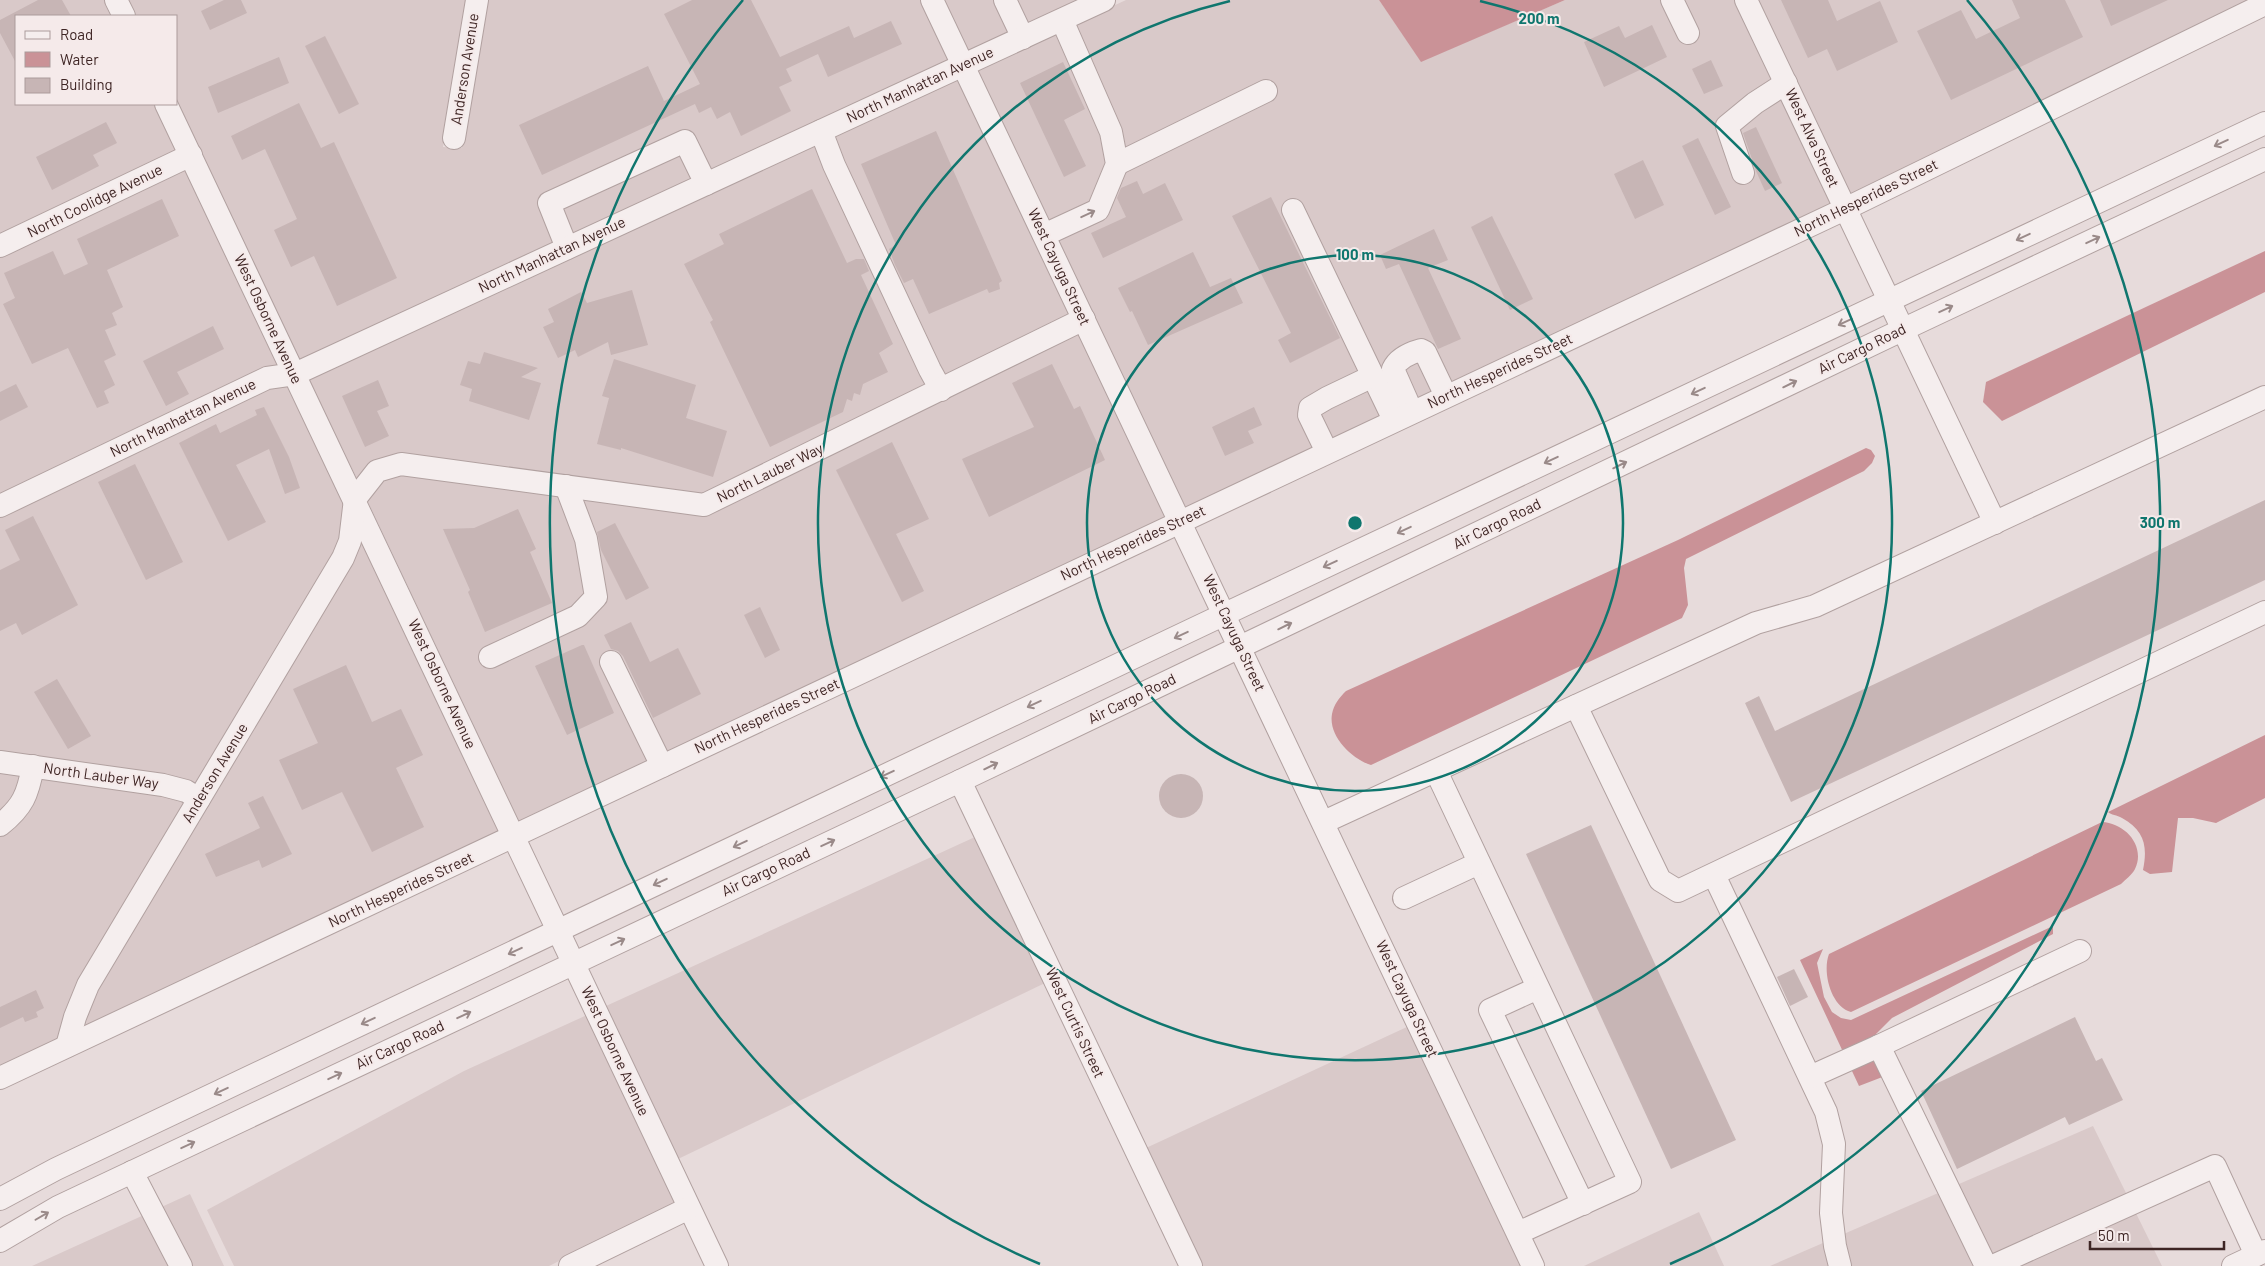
<svg xmlns="http://www.w3.org/2000/svg" width="2265" height="1266" font-family="Barlow,sans-serif">
<style>
.built{fill:#d9c9c9}
.water{fill:#ca9297}
.building{fill:#c7b5b5}
.lines{fill:none;stroke-linecap:round;stroke-linejoin:round}
.minor-casing{stroke:#b1a1a0;stroke-width:24}
.minor{stroke:#f5eeee;stroke-width:22}
.oneway{stroke:#9a8a89}
.ring{fill:none;stroke:#0f766e;stroke-width:2.5}
.labels{text-anchor:middle;stroke-width:4;stroke-linejoin:round;paint-order:stroke}
.street-label{font-size:15px;fill:#3e2524;stroke:#f5eaea}
.centre{fill:#0f766e;stroke:#f5eaea;stroke-width:2.5}
.ring-label{font-size:15px;text-anchor:middle;font-weight:bold;fill:#0f766e;stroke:#f5eaea;stroke-width:4;stroke-linejoin:round;paint-order:stroke}
</style>
<rect width="100%" height="100%" fill="#e7dbdb"/>
<g class="built">
<polygon points="0,0 105,0 113,16 16,16 16,104 154,104 177,151 0,236"/>
<polygon points="128,0 467,0 443,147 462,148 487,0 921,0 950,61 300,361 176,102 176,16 136,16"/>
<polygon points="944,0 1082,0 969,53"/>
<polygon points="1126,0 1379,0 1421,61 1565,0 1735,0 1832,205 1186,508 977,69"/>
<polygon points="1758,0 2253,0 1851,196"/>
<polygon points="958,78 1070,315 703,495 404,454 358,481 308,378"/>
<polygon points="185,168 280,367 0,495 0,257"/>
<polygon points="1078,332 1167,517 520,824 367,500 383,479 401,473 701,514"/>
<polygon points="288,384 343,499 341,502 344,504 340,539 334,555 196,785 0,752 0,516 269,387"/>
<polygon points="361,536 501,833 82,1029 97,988"/>
<polygon points="0,771 160,794 186,803 59,1040 0,1068"/>
<polygon points="975,837 1045,983 678,1159 606,1006"/>
<polygon points="587,1015 675,1204 549,1266 234,1266 207,1210 464,1071"/>
<polygon points="1409,1026 1522,1266 1202,1266 1146,1148"/>
<polygon points="2093,1126 2162,1266 1770,1266"/>
<polygon points="190,1194 224,1266 32,1266"/>
<polygon points="1699,1212 1724,1266 1584,1266"/>
</g>
<g class="water">
<polygon points="1379,0 1565,0 1421,62"/>
<polygon points="2265,251 2265,292 2002,421 1983,402 1986,382"/>
<path d="M1866,448l5,2 4,6 -3,7 -8,8 -178,88 -2,9 4,37 -6,13 -311,147c-19,-6 -43,-29 -39,-51 2,-10 7,-16 14,-23l332,-151z"/>
<path d="M2265,735v63l-49,25 -23,-5h-15l-6,54 -22,2 -7,-4c5,-24 1,-40 -21,-52 -5,-3 -11,-3 -14,-6z"/>
<path d="M2102,822c23,1 44,24 33,47 -3,6 -10,11 -14,15l-270,128c-20,-5 -29,-40 -22,-58z"/>
<polygon points="2053,926 2053,934 1892,1018 1876,1034 1885,1076 1859,1086 1800,960 1823,949 1817,963 1824,997 1832,1012 1841,1018 1851,1020"/>
</g>
<g class="building">
<polygon points="38,0 62,0 71,16 16,16 16,63 0,33 0,20"/>
<polygon points="224,0 241,0 247,13 210,30 201,11"/>
<polygon points="692,0 751,0 780,57 849,26 854,38 891,21 902,44 828,77 818,54 786,69 792,81 779,87 791,111 741,136 730,112 717,119 711,107 699,113 695,104 542,175 519,125 648,66 664,101 700,84 664,14"/>
<polygon points="1781,0 1828,0 1837,21 1880,1 1898,42 1837,71 1827,49 1808,58"/>
<polygon points="2012,0 2065,0 2083,37 1951,100 1917,31 1961,10 1976,39 2020,18"/>
<polygon points="2100,0 2168,0 2111,26"/>
<polygon points="1652,25 1667,57 1604,87 1584,42 1619,26 1625,38"/>
<polygon points="325,36 359,104 339,114 305,46"/>
<polygon points="279,57 289,83 218,113 208,87"/>
<polygon points="1711,60 1723,86 1704,94 1692,69"/>
<polygon points="1063,62 1085,109 1064,120 1086,166 1064,177 1020,83"/>
<polygon points="299,103 321,148 334,142 397,278 337,306 314,256 291,267 274,230 297,219 265,149 242,160 231,136"/>
<polygon points="106,122 117,143 93,155 99,166 52,190 36,157"/>
<polygon points="1756,127 1782,183 1765,191 1756,171 1743,133"/>
<polygon points="936,131 1002,281 999,283 1000,289 989,293 987,289 929,314 913,279 904,283 895,265 889,249 896,245 861,164"/>
<polygon points="1698,138 1731,207 1715,215 1682,146"/>
<polygon points="1643,160 1664,205 1635,219 1614,174"/>
<polygon points="1137,181 1143,194 1165,183 1183,220 1103,258 1091,233 1126,217 1117,198 1121,188"/>
<polygon points="812,189 847,263 856,259 864,259 869,271 861,275 893,344 879,353 888,372 863,384 860,395 854,393 852,401 847,399 843,412 770,447 710,322 713,320 684,264 724,244 719,234"/>
<polygon points="1271,197 1340,338 1290,363 1278,340 1291,333 1232,216"/>
<polygon points="162,199 179,236 107,270 123,307 112,313 117,325 105,330 116,355 104,361 115,385 104,391 109,403 97,408 68,348 32,364 3,304 15,298 4,273 53,251 64,275 88,264 77,239"/>
<polygon points="1492,216 1533,299 1510,310 1471,227"/>
<polygon points="1434,229 1448,260 1428,268 1461,339 1438,349 1399,264 1386,269 1380,255"/>
<polygon points="1193,252 1210,287 1231,278 1243,303 1148,345 1132,311 1130,312 1118,288"/>
<polygon points="632,290 648,345 611,355 608,342 578,357 575,350 558,358 543,327 554,322 548,309 581,292 587,303"/>
<polygon points="213,326 224,349 177,372 189,394 166,406 143,361"/>
<polygon points="484,352 538,368 521,377 541,383 529,420 469,401 472,389 460,385 468,361 480,364"/>
<polygon points="614,359 696,385 686,418 727,431 713,477 621,448 621,450 597,444 609,398 602,396"/>
<polygon points="1052,364 1074,409 1080,406 1105,460 989,517 962,459 1034,427 1012,383"/>
<polygon points="378,380 389,406 377,411 389,436 365,447 342,396"/>
<polygon points="16,384 28,407 0,421 0,392"/>
<polygon points="264,407 289,457 300,488 285,494 269,449 236,465 266,522 228,541 179,443 216,424 220,433 257,415 255,410"/>
<polygon points="1254,407 1262,425 1248,431 1254,443 1225,456 1212,427"/>
<polygon points="892,442 929,519 896,534 924,591 902,602 836,470"/>
<polygon points="135,464 183,562 146,580 98,482"/>
<polygon points="2265,500 2265,580 1791,802 1745,703 1759,696 1775,731"/>
<polygon points="518,509 536,549 530,552 552,603 485,632 468,592 470,590 443,529 474,528"/>
<polygon points="33,516 78,605 22,635 16,623 0,631 0,570 20,560 5,530"/>
<polygon points="615,523 649,588 626,600 601,550 597,532"/>
<polygon points="760,607 780,650 765,658 744,615"/>
<polygon points="631,622 650,662 678,648 701,694 653,718 623,656 618,651 611,649 604,635"/>
<polygon points="582,645 584,645 614,713 567,735 535,666"/>
<polygon points="346,665 372,722 401,709 423,755 396,768 424,827 372,852 342,792 302,810 279,760 318,743 293,689"/>
<polygon points="57,679 91,736 68,749 34,692"/>
<circle cx="1181" cy="796" r="22"/>
<polygon points="263,796 292,854 262,868 259,860 216,877 205,854 260,828 248,803"/>
<polygon points="1591,825 1736,1140 1671,1169 1526,854"/>
<polygon points="1794,969 1808,997 1790,1006 1777,977"/>
<polygon points="36,990 44,1008 36,1012 38,1017 25,1022 23,1017 0,1028 0,1007"/>
<polygon points="2075,1017 2096,1061 2102,1058 2123,1100 2069,1125 2065,1117 1957,1169 1921,1091"/>
</g>
<g class="lines">
<defs>
<g id="minor">
<polyline points="116,0 124,16"/>
<polyline points="932,0 1533,1266"/>
<polyline points="1005,0 1023,38"/>
<polyline points="1672,0 1688,33"/>
<polyline points="1746,0 1995,523"/>
<polyline points="166,104 717,1266"/>
<polyline points="821,131 834,165 930,370 941,390"/>
<polyline points="454,138 477,0"/>
<polyline points="1117,164 1266,91"/>
<polyline points="1743,173 1727,126 1755,103 1786,83"/>
<polyline points="1293,210 1394,420"/>
<polyline points="1044,235 1098,210 1117,164 1111,132 1062,20"/>
<polyline points="0,246 191,155"/>
<polyline points="567,248 549,203 685,141 706,184"/>
<path d="M1412,412l-19,-43c5,-11 17,-16 28,-19l4,2 21,44"/>
<polyline points="1327,452 1309,415 1310,408 1327,398 1373,376"/>
<polyline points="0,506 267,378 295,374 1104,0"/>
<polyline points="490,657 578,616 596,597 586,539 566,486"/>
<polyline points="611,662 662,766"/>
<polyline points="1576,706 1660,880 1678,891 2265,612"/>
<polyline points="0,762 163,785 186,791 199,799"/>
<polyline points="1436,771 1630,1182 1518,1233"/>
<polyline points="960,781 1191,1266"/>
<polyline points="1324,822 1756,623 1815,606 2265,397"/>
<path d="M0,825c23,-18 28,-31 33,-59"/>
<polyline points="1714,875 1826,1112 1834,1144 1831,1213 1835,1246 1840,1266"/>
<polyline points="1404,898 1479,863"/>
<polyline points="1538,988 1490,1010 1583,1204"/>
<polyline points="67,1046 75,1017 88,985 343,558 350,541 355,499 377,471 401,464 704,505 1084,319"/>
<polyline points="1879,1046 2080,951"/>
<polyline points="1810,1077 1879,1046 1986,1266"/>
<polyline points="0,1078 1845,209 2265,4"/>
<polyline points="132,1172 181,1266"/>
<polyline points="0,1199 56,1169 1225,614 2265,123"/>
<polyline points="0,1241 58,1207 960,781 1902,330 2265,159"/>
<polyline points="570,1266 689,1208"/>
<polyline points="1993,1266 2215,1166 2256,1255"/>
<polyline points="2233,1266 2265,1251"/>
</g>
</defs>
<use href="#minor" class="minor-casing"/>
<use href="#minor" class="minor"/>
</g>
<defs><path id="oneway-shaft" d="M-6 0H5M1.5-3L5.5 0L1.5 3" fill="none" stroke-width="1.6" stroke-linecap="round" stroke-linejoin="round" transform="scale(1.25)"/></defs>
<g class="oneway">
<use href="#oneway-shaft" transform="translate(2221 143) rotate(155)"/>
<use href="#oneway-shaft" transform="translate(1088 214) rotate(-25)"/>
<use href="#oneway-shaft" transform="translate(2023 237) rotate(155)"/>
<use href="#oneway-shaft" transform="translate(2093 240) rotate(-25)"/>
<use href="#oneway-shaft" transform="translate(1946 309) rotate(-25)"/>
<use href="#oneway-shaft" transform="translate(1845 322) rotate(155)"/>
<use href="#oneway-shaft" transform="translate(1790 384) rotate(-26)"/>
<use href="#oneway-shaft" transform="translate(1698 391) rotate(155)"/>
<use href="#oneway-shaft" transform="translate(1551 460) rotate(155)"/>
<use href="#oneway-shaft" transform="translate(1620 465) rotate(-26)"/>
<use href="#oneway-shaft" transform="translate(1404 530) rotate(155)"/>
<use href="#oneway-shaft" transform="translate(1330 564) rotate(155)"/>
<use href="#oneway-shaft" transform="translate(1285 626) rotate(-26)"/>
<use href="#oneway-shaft" transform="translate(1181 635) rotate(155)"/>
<use href="#oneway-shaft" transform="translate(1034 704) rotate(155)"/>
<use href="#oneway-shaft" transform="translate(991 766) rotate(-26)"/>
<use href="#oneway-shaft" transform="translate(887 774) rotate(155)"/>
<use href="#oneway-shaft" transform="translate(828 843) rotate(-25)"/>
<use href="#oneway-shaft" transform="translate(740 844) rotate(155)"/>
<use href="#oneway-shaft" transform="translate(660 882) rotate(155)"/>
<use href="#oneway-shaft" transform="translate(618 942) rotate(-25)"/>
<use href="#oneway-shaft" transform="translate(515 951) rotate(155)"/>
<use href="#oneway-shaft" transform="translate(464 1015) rotate(-25)"/>
<use href="#oneway-shaft" transform="translate(368 1021) rotate(155)"/>
<use href="#oneway-shaft" transform="translate(335 1076) rotate(-25)"/>
<use href="#oneway-shaft" transform="translate(221 1091) rotate(155)"/>
<use href="#oneway-shaft" transform="translate(188 1145) rotate(-25)"/>
<use href="#oneway-shaft" transform="translate(42 1216) rotate(-30)"/>
</g>
<g class="ring">
<circle cx="1355" cy="523" r="268"/>
<path d="M1480 1A537 537 0 1 1 1230 1"/>
<path d="M1040 1264A805 805 0 0 1 743 0M1967 0A805 805 0 0 1 1670 1264"/>
</g>
<g class="labels">
<g class="street-label">
<text transform="translate(465 69) rotate(-81)" y="5">Anderson Avenue</text>
<text transform="translate(920 85) rotate(-25)" y="5">North Manhattan Avenue</text>
<text transform="translate(1812 138) rotate(65)" y="5">West Alva Street</text>
<text transform="translate(1866 198) rotate(-26)" y="5">North Hesperides Street</text>
<text transform="translate(95 201) rotate(-26)" y="5">North Coolidge Avenue</text>
<text transform="translate(552 255) rotate(-25)" y="5">North Manhattan Avenue</text>
<text transform="translate(1059 267) rotate(65)" y="5">West Cayuga Street</text>
<text transform="translate(268 319) rotate(65)" y="5">West Osborne Avenue</text>
<text transform="translate(1862 349) rotate(-26)" y="5">Air Cargo Road</text>
<text transform="translate(1500 371) rotate(-25)" y="5">North Hesperides Street</text>
<text transform="translate(183 418) rotate(-26)" y="5">North Manhattan Avenue</text>
<text transform="translate(770 473) rotate(-26)" y="5">North Lauber Way</text>
<text transform="translate(1497 524) rotate(-26)" y="5">Air Cargo Road</text>
<text transform="translate(1133 543) rotate(-25)" y="5">North Hesperides Street</text>
<text transform="translate(1234 633) rotate(65)" y="5">West Cayuga Street</text>
<text transform="translate(442 684) rotate(65)" y="5">West Osborne Avenue</text>
<text transform="translate(1132 699) rotate(-26)" y="5">Air Cargo Road</text>
<text transform="translate(767 716) rotate(-25)" y="5">North Hesperides Street</text>
<text transform="translate(215 773) rotate(-59)" y="5">Anderson Avenue</text>
<text transform="translate(101 776) rotate(8)" y="5">North Lauber Way</text>
<text transform="translate(766 872) rotate(-25)" y="5">Air Cargo Road</text>
<text transform="translate(401 890) rotate(-25)" y="5">North Hesperides Street</text>
<text transform="translate(1407 999) rotate(65)" y="5">West Cayuga Street</text>
<text transform="translate(1075 1023) rotate(65)" y="5">West Curtis Street</text>
<text transform="translate(400 1045) rotate(-25)" y="5">Air Cargo Road</text>
<text transform="translate(615 1051) rotate(65)" y="5">West Osborne Avenue</text>
</g>
</g>
<circle cx="1355" cy="523" r="8" class="centre"/>
<g class="ring-label">
<text x="1539" y="24">200 m</text>
<text x="1355" y="260">100 m</text>
<text x="2160" y="528">300 m</text>
</g>
<rect x="15" y="15" width="162" height="90" fill="#f5eaea" stroke="#ac9b9b"/>
<rect x="25" y="31" width="25" height="8" fill="#f5eeee" stroke="#ac9b9b"/>
<text x="60" y="40" font-size="15" fill="#3e2524">Road</text>
<rect x="25" y="52" width="25" height="15" fill="#ca9297" stroke="#ac9b9b"/>
<text x="60" y="65" font-size="15" fill="#3e2524">Water</text>
<rect x="25" y="78" width="25" height="15" fill="#c7b5b5" stroke="#ac9b9b"/>
<text x="60" y="90" font-size="15" fill="#3e2524">Building</text>
<path d="M2090 1241v8h134v-8" fill="none" stroke="#3e2524" stroke-width="2.5"/>
<text x="2098" y="1241" font-size="15" fill="#3e2524" stroke="#f5eaea" stroke-width="4" paint-order="stroke">50 m</text>
</svg>
